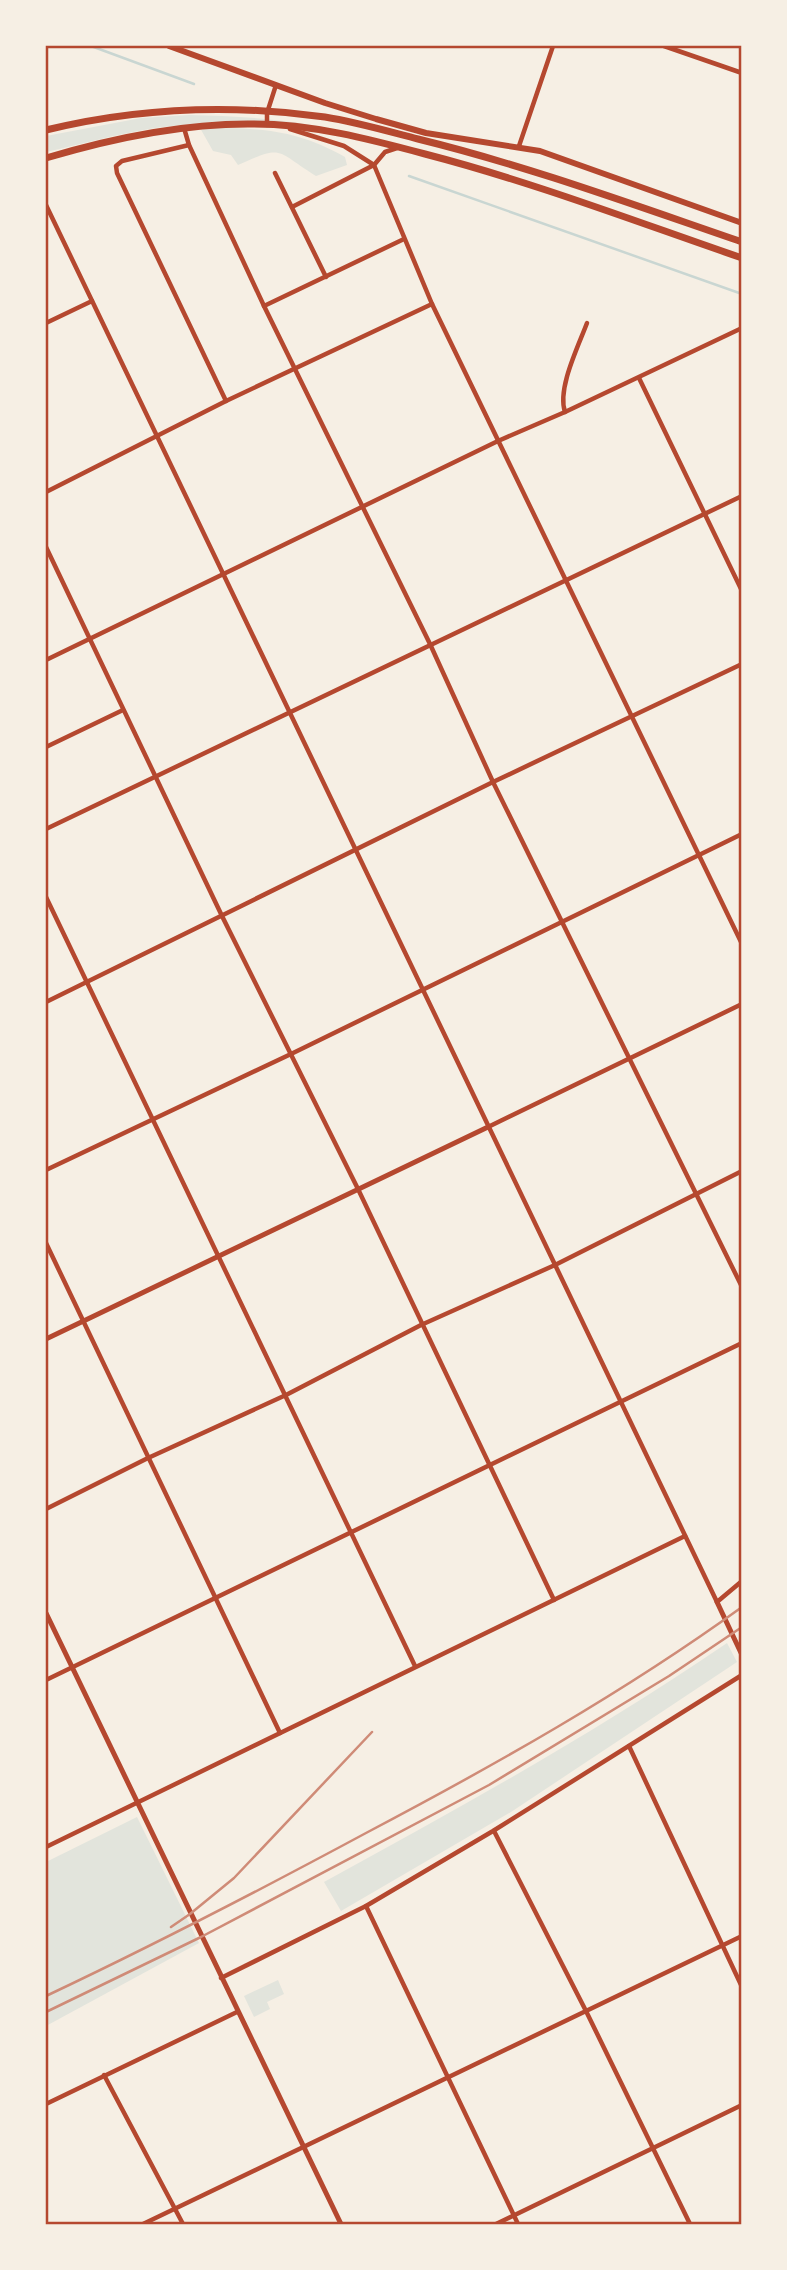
<svg xmlns="http://www.w3.org/2000/svg" width="787" height="2270" font-family="Lora,serif">
<style>
.green{fill:#e2e4dc}
.lines{fill:none;stroke-linecap:round;stroke-linejoin:round}
.stream{stroke:#c9d6d2;stroke-width:2.5}
.minor{stroke:#b5482f;stroke-width:4.5}
.tertiary{stroke:#b5482f;stroke-width:5}
.secondary{stroke:#b5482f;stroke-width:6}
.primary{stroke:#b5482f;stroke-width:7}
.rail{stroke:#cf8b77;stroke-width:2.5}
.neatline{fill:none;stroke:#b5482f;stroke-width:2.5}
</style>
<rect width="100%" height="100%" fill="#f6efe4"/>
<g class="green">
<path d="M189,115c50,1 99,4 148,15 -58,-6 -124,-10 -182,-2 -37,6 -73,16 -109,24v-16l95,-18z"/>
<path d="M200,128c57,0 94,0 145,29l2,8 -31,11c-41,-25 -31,-32 -78,-11l-7,-10 -18,-4z"/>
<path d="M727,1643l10,19 -226,150 -170,99 -17,-29c138,-75 274,-151 403,-239z"/>
<polygon points="137,1817 199,1943 46,2026 46,1862"/>
<polygon points="278,1980 284,1994 267,2002 270,2009 254,2017 244,1996"/>
</g>
<g class="lines">
<g class="stream">
<polyline points="91,46 194,84"/>
<polyline points="409,176 742,294"/>
</g>
<g class="minor">
<polyline points="664,46 742,73"/>
<polyline points="267,125 267,113 276,85"/>
<polyline points="184,128 189,145 264,306 430,644 493,782 742,1287"/>
<polyline points="290,129 344,146 374,165 432,304 742,944"/>
<polyline points="189,145 122,161 116,166 117,173 226,401"/>
<polyline points="519,146 553,46"/>
<polyline points="275,173 326,277"/>
<polyline points="46,205 717,1602 742,1581"/>
<polyline points="292,207 374,165 385,152 397,148"/>
<polyline points="264,306 404,239"/>
<polyline points="46,323 92,301"/>
<polyline points="639,378 742,591"/>
<path d="M565,412c-8,-23 13,-65 22,-89"/>
<polyline points="46,492 226,401 432,304"/>
<polyline points="46,547 222,916 358,1189 554,1600"/>
<polyline points="46,660 498,441 565,412 742,328"/>
<polyline points="46,747 123,710"/>
<polyline points="46,829 742,496"/>
<polyline points="46,897 415,1666"/>
<polyline points="46,1002 493,782 742,664"/>
<polyline points="488,1127 742,1004"/>
<polyline points="46,1170 291,1054 742,834"/>
<polyline points="46,1243 280,1733"/>
<polyline points="46,1509 148,1458 286,1395 421,1325 555,1265 742,1171"/>
<polyline points="46,1680 742,1343"/>
<polyline points="629,1746 742,1987"/>
<polyline points="494,1831 586,2011 690,2224"/>
<polyline points="46,1847 685,1536"/>
<polyline points="366,1906 518,2224"/>
<polyline points="221,1978 366,1906 493,1831 742,1675"/>
<polyline points="104,2075 183,2224"/>
<polyline points="46,2104 237,2012"/>
<polyline points="143,2224 742,1936"/>
<polyline points="496,2224 742,2105"/>
</g>
<g class="tertiary">
<polyline points="46,1339 488,1127"/>
<polyline points="717,1602 742,1655"/>
<polyline points="46,1613 341,2224"/>
</g>
<polyline class="secondary" points="169,46 325,103 376,119 426,133 540,151 742,223"/>
<g class="primary">
<path d="M46,130c90,-22 186,-26 279,-13 31,5 62,14 93,22 110,27 216,66 324,103"/>
<path d="M46,158c67,-20 137,-35 208,-34 58,0 115,15 171,30 108,28 212,68 317,104"/>
</g>
<g class="rail">
<polyline points="171,1927 190,1914 234,1878 372,1732"/>
<path d="M46,1996c108,-51 214,-106 320,-163 129,-68 257,-140 376,-226"/>
<polyline points="46,2012 201,1937 489,1785 669,1676 742,1627"/>
</g>
</g>
<rect width="787" height="2270" fill="none" stroke="#f6efe4" stroke-width="94"/>
<rect x="47" y="47" width="693" height="2176" class="neatline"/>
</svg>
